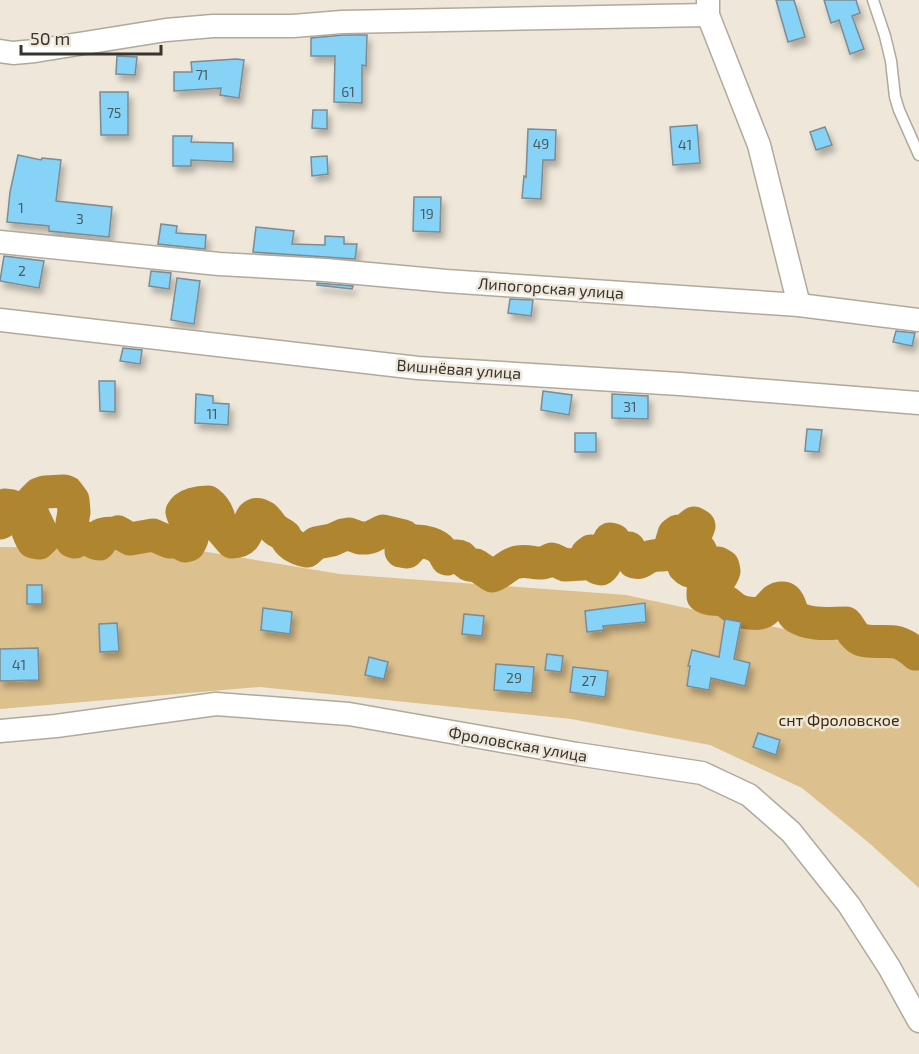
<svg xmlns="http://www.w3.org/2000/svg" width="919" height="1054" font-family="'Exo 2',sans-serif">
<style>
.green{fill:#dcc08e}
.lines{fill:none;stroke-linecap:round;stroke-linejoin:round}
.river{stroke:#b0852f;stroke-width:33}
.building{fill:#86d3f7;stroke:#7d8b92;stroke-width:1.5;filter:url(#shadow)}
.service-casing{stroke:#b0a99c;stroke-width:13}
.minor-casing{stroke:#b0a99c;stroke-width:25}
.service{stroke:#fff;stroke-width:10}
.minor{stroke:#fff;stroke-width:22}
.labels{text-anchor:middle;stroke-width:5;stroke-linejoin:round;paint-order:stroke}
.number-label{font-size:14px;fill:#4a5c60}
.street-label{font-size:16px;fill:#36342e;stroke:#efe7da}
.park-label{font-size:16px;fill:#3c2a05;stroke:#efe7da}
</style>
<defs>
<filter id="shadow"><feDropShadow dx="3.5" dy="6" stdDeviation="3" flood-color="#0004"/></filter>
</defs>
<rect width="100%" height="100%" fill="#efe7da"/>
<polygon class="green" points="0,547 183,548 340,574 626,595 919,658 919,888 868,842 802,788 710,745 571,719 260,687 0,709"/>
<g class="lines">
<path class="river" d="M0,523l2,-1 1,-5 -2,-7 4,-5c24,1 17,21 28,37l6,1 5,-5 -12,-25v-12l7,-7 6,-2 19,-1 3,1 6,8 1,12 -2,11 1,6 -3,8 2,4 3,1 8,-5c6,1 10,7 16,7l2,-3 -2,-5c6,-5 13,-1 19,-4l12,7 23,-4 16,7h9l7,4 4,-1c10,-17 -3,-17 -7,-33 4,-8 17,-10 26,-10 9,7 12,15 12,26l12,14c5,0 10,-1 13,-6 5,-7 3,-29 19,-19 5,4 8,11 13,14 3,2 6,3 8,5 4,9 12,13 22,15l9,-8 16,-3 11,-5 6,-1 11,4h6l5,-1 12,-6 21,5 1,6 -4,5v4l6,1 10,-11c7,0 19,3 24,9 3,2 4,6 6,9 3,-1 6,-3 9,-3 11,-1 6,12 20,9l16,11c10,-3 16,-13 26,-14 15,-3 18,6 34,-3l13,6 18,-1 4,-10 4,-3 4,3c-2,7 -3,13 6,15 10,-7 3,-21 9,-30l4,1v8l4,2 11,-2 5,14c7,2 7,-1 13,-4 6,-4 14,-2 20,-4l5,-6 -1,-4 3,-10 4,-3 7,-1 9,-7 5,3 -5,13 1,7 5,4 2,4c-5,6 -12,4 -18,9v4c10,11 23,1 34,-4l5,3 1,5c-4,13 -13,12 -21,21v4c7,5 14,2 22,5 4,2 7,6 11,8 6,4 21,6 27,3 6,-3 10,-14 18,-14 11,-1 8,15 15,19 15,9 34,6 50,6 5,5 6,11 12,15 8,6 27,2 37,4 8,1 15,7 21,12l3,-1"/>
</g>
<g class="building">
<polygon points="776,0 794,0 805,37 788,42"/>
<polygon points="824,0 856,0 860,13 852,16 864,49 850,54 839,20 831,23"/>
<polygon points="343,35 367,35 366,66 362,65 362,103 334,102 335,56 311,56 311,38"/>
<polygon points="117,56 137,57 135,75 116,74"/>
<polygon points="236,59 244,60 239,98 220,95 221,88 174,91 174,72 192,72 191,62"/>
<polygon points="100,92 128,92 128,135 101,135"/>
<polygon points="313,110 327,110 327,129 312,128"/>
<polygon points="697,125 700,163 673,165 670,127"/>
<polygon points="825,127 832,145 816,150 810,132"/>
<polygon points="528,129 556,130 555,160 543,160 541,199 522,198 524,176 526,177"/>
<polygon points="173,136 192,136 191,142 233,143 233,162 191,160 191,166 173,166"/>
<polygon points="18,155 41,160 42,158 61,160 56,201 112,207 109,237 49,231 49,226 7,222 10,192"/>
<polygon points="327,156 328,174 312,176 311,157"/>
<polygon points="414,197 441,197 440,232 413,231"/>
<polygon points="161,224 177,226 176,233 206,235 205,249 158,244"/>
<polygon points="256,227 294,231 292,244 325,245 325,236 344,237 344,244 357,244 355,259 253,252"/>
<polygon points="4,256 44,261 39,288 0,281"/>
<polygon points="151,271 171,273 169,289 149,286"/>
<polygon points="177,278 200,281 194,324 171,320"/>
<polygon points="317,283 353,286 352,289 317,285"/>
<polygon points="510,299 533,300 531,316 508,313"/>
<polygon points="896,331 915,333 912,346 893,342"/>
<polygon points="123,348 142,350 140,364 120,361"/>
<polygon points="99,381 115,381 115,412 100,411"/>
<polygon points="543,391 572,395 569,415 541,410"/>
<polygon points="196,394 213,396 213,403 229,404 228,425 195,423"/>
<polygon points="612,394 648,396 648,419 612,418"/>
<polygon points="807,429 822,430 819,452 805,451"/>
<rect x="575" y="433" width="21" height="19"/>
<rect x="27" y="585" width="15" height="19"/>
<polygon points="645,603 646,622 603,626 604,630 587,632 585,611"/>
<polygon points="263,608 292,612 290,634 261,630"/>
<polygon points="464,614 484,616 482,636 462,634"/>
<polygon points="725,619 741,622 734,659 750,663 745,686 711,678 709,690 687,686 690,666 688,666 692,650 719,657"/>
<polygon points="117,623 119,651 100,652 99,624"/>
<polygon points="38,648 39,680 0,681 0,649"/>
<polygon points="547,654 563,656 561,672 545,670"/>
<polygon points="369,657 388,662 384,679 365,675"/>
<polygon points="496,664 534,667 532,693 494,690"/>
<polygon points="573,667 608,671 605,697 570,692"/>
<polygon points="758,733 780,740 776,755 753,747"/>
</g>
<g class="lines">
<defs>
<polyline id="service" points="873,0 885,36 891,61 895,97 899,110 919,155"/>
<g id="minor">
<polyline points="708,1 708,15 759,145 799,305"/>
<polyline points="0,51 13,53 35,51 166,30 213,26 293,26 342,22 708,15"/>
<polyline points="0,242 219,264 325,270 446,281 799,305 919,320"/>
<polyline points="0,320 418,368 680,384 919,403"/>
<polyline points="0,731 56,726 216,704 349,714 577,754 702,773 749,795 791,832 849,905 889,967 919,1021"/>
</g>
</defs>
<use href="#service" class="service-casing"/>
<use href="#minor" class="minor-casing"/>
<use href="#service" class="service"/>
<use href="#minor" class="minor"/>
</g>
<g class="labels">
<g class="number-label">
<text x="202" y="80">71</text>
<text x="348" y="97">61</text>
<text x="114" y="118">75</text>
<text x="541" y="149">49</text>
<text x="685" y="150">41</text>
<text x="21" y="213">1</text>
<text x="427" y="219">19</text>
<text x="80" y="224">3</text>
<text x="22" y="276">2</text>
<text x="630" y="412">31</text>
<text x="212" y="419">11</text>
<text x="19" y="670">41</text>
<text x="514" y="683">29</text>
<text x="589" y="686">27</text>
</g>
<g class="street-label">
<text transform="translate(551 288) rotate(4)" y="6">Липогорская улица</text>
<text transform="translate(459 369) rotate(4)" y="6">Вишнёвая улица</text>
<text transform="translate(518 744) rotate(10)" y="6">Фроловская улица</text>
</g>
<g class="park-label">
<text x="839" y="726">снт Фроловское</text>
</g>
</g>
<path d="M21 45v9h140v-9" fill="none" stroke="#36342e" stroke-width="3"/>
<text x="30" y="45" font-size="18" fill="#36342e" stroke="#efe7da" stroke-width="4.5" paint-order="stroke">50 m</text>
</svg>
